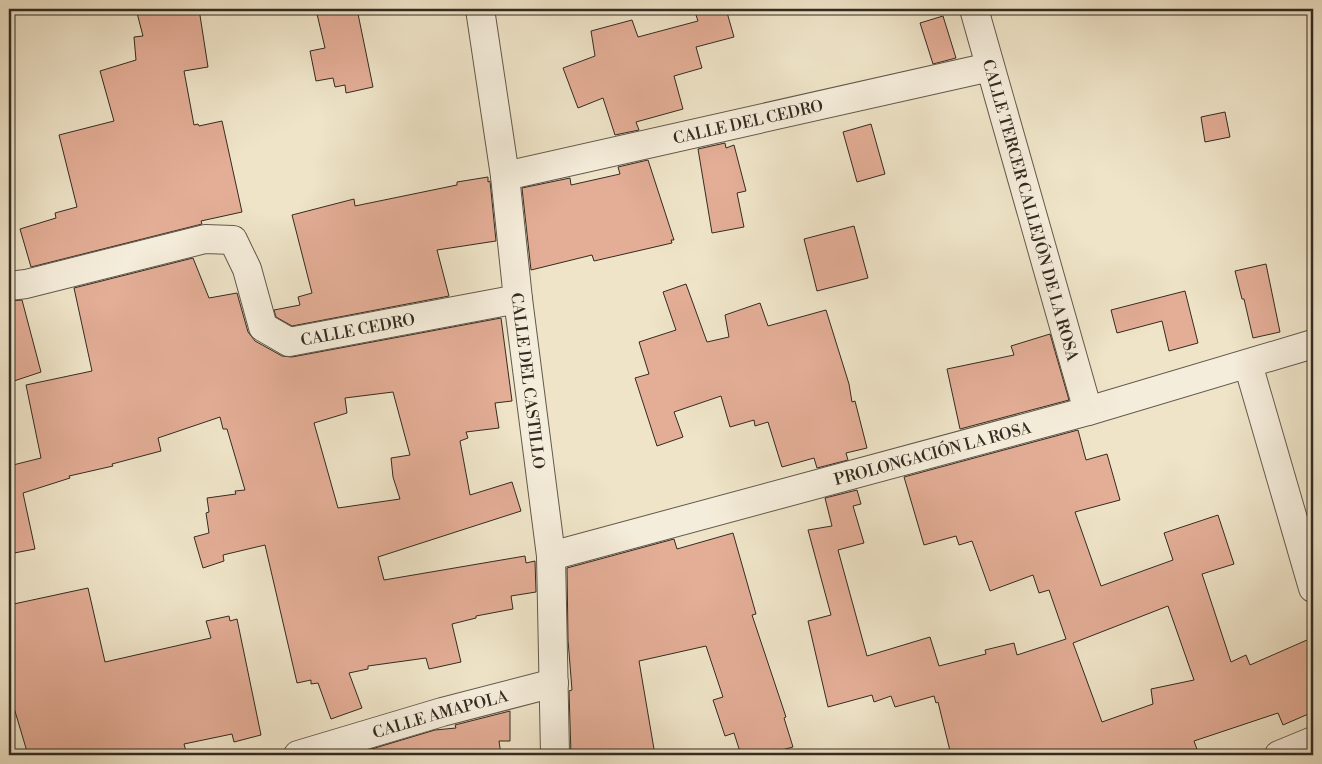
<svg xmlns="http://www.w3.org/2000/svg" width="1322" height="764" font-family="'Libre Bodoni',serif">
<style>
.building{fill:#e3ad96;stroke:#332b21;fill-rule:evenodd}
.lines{fill:none;stroke-linecap:round;stroke-linejoin:round}
.minor-casing{stroke:#62594b;stroke-width:30}
.minor{stroke:#f5eddb;stroke-width:28}
.labels{text-anchor:middle;stroke-width:5;stroke-linejoin:round;paint-order:stroke}
.street-label{font-size:16px;fill:#332b21;stroke:#f5eddb}
</style>
<rect width="100%" height="100%" fill="#efe4c8"/>
<filter id="stains"><feTurbulence type="fractalNoise" baseFrequency=".004" numOctaves="4"/><feColorMatrix values="0 0 0 0 .2 0 0 0 0 .09 0 0 0 0 .02 0 0 0 .5 -.17"/></filter>
<radialGradient id="worn" r=".72"><stop offset=".6" stop-color="#630" stop-opacity="0"/><stop offset="1" stop-color="#630" stop-opacity=".3"/></radialGradient>
<g class="building">
<polygon points="136,9 199,9 208,67 184,71 194,125 198,124 199,126 222,121 242,212 201,221 202,224 31,267 20,229 56,218 55,213 77,207 59,135 114,121 100,71 136,60 134,37 143,36"/>
<polygon points="339,9 357,9 373,87 346,93 345,85 335,87 333,78 316,81 310,51 325,48 317,14"/>
<polygon points="694,9 726,9 734,37 696,47 702,68 674,76 683,109 636,122 639,130 615,135 603,98 578,108 563,68 595,56 591,31 632,20 638,37 698,21"/>
<polygon points="943,16 956,58 933,64 920,23"/>
<polygon points="1225,112 1230,137 1205,142 1201,117"/>
<polygon points="871,124 885,174 857,182 843,132"/>
<polygon points="725,143 726,148 734,145 746,191 737,193 744,227 712,233 698,149"/>
<polygon points="648,160 674,240 671,240 672,243 594,261 592,255 531,270 522,188 570,178 571,185 620,174 618,167"/>
<polygon points="488,177 488,182 490,181 496,241 437,250 449,296 292,326 276,317 274,310 300,305 298,297 312,293 292,215 354,199 355,206 457,185 457,182"/>
<polygon points="854,226 868,278 817,291 804,239"/>
<path d="M193,258l16,40 28,-5 11,39 7,9 27,15 10,1 209,-39 11,83 -17,2 4,25 -33,4 2,6 -8,3 10,54 42,-13 9,29 -143,46 6,23 141,-24 1,7 9,-2 1,31 -25,4 2,13 -37,7v2l-24,6 9,38 -32,7 -3,-11 -58,8v3l-19,4 13,35 -31,11 -13,-36 -7,1v-4l-14,3 -32,-138 -42,10 1,6 -21,7 -9,-31 15,-4 -3,-20 3,-1 -2,-14 29,-4 -1,-3 10,-1 -18,-61h-4l-3,-12 -62,21 3,13 -49,13 1,2 -44,10 1,2 -47,15 12,56 -26,5v-88l32,-8 -15,-73 66,-14 -18,-83zM393,392l17,63 -19,3 2,19 7,22 -62,9 -24,-85 33,-10 -2,-15z"/>
<polygon points="1266,264 1280,332 1253,338 1244,299 1242,299 1235,271"/>
<polygon points="686,284 707,342 729,337 725,315 760,303 768,326 826,310 849,384 852,402 855,401 867,448 846,453 848,460 817,468 814,458 782,467 768,422 755,426 754,420 730,427 721,396 674,412 683,437 657,446 635,378 649,374 639,342 676,330 663,292"/>
<polygon points="1185,291 1198,343 1169,351 1162,321 1117,333 1111,310"/>
<polygon points="22,300 41,372 14,381 9,366 9,301"/>
<polygon points="1050,334 1069,400 960,429 947,369 1014,355 1011,346"/>
<path d="M1078,430l8,30 21,-6 13,46 -45,12 26,74 72,-26 -9,-27 54,-18 16,49 -32,10 29,88 15,-7 4,10 57,-25 6,14v58l-30,13 -5,-12 -84,28 5,14h-248l-13,-53 -2,1 -2,-7 -39,11 -4,-11 -17,6 -2,-7 -44,12 -20,-86 23,-6 -23,-85 24,-4 -7,-28 32,-8 4,14 -8,2 11,37 -26,7 29,106 63,-19 9,29 47,-12 -1,-4 29,-7 3,12 49,-16 -17,-49 -10,3 -6,-18 -43,16 -18,-50 -13,4 -3,-9 -32,9 -20,-68zM1168,606l26,74 -43,9 2,15 -51,18 -29,-79z"/>
<polygon points="733,533 756,614 752,615 786,717 784,718 793,747 764,755 741,755 734,733 725,736 713,700 723,697 706,646 639,661 655,755 571,755 569,691 572,690 568,640 567,568 674,539 677,549"/>
<polygon points="88,588 105,662 211,638 206,621 229,616 230,621 237,619 261,735 234,742 232,734 184,744 187,755 28,755 9,691 9,605"/>
<polygon points="510,711 510,741 499,741 501,755 366,755 365,751 435,730 456,728 455,725"/>
</g>
<g class="lines">
<defs>
<g id="minor">
<path id="s1" d="M480,9l25,167 13,123 33,257 4,199"/>
<path id="s2" d="M974,9l114,402"/>
<path id="s3" d="M505,176l485,-109"/>
<path id="s4" d="M9,286l17,-2 179,-45 28,1 14,29 16,58 26,15 229,-43"/>
<polyline points="1248,364 1313,588"/>
<path id="s5" d="M551,556l537,-145 225,-67"/>
<path id="s6" d="M298,755l144,-43 112,-29"/>
<polyline points="1279,755 1313,741"/>
</g>
</defs>
<use href="#minor" class="minor-casing"/>
<use href="#minor" class="minor"/>
</g>
<g class="labels">
<g class="street-label">
<text dy="6" stroke="none"><textPath href="#s3" startOffset="249">CALLE DEL CEDRO</textPath></text>
<text dy="6" stroke="none"><textPath href="#s2" startOffset="209">CALLE TERCER CALLEJÓN DE LA ROSA</textPath></text>
<text dy="6" stroke="none"><textPath href="#s4" startOffset="422">CALLE CEDRO</textPath></text>
<text dy="6" stroke="none"><textPath href="#s1" startOffset="375">CALLE DEL CASTILLO</textPath></text>
<text dy="6" stroke="none"><textPath href="#s5" startOffset="395">PROLONGACIÓN LA ROSA</textPath></text>
<text dy="6" stroke="none"><textPath href="#s6" startOffset="148">CALLE AMAPOLA</textPath></text>
</g>
</g>
<rect width="1322" height="764" fill="none" stroke="#efe4c8" stroke-width="30"/>
<rect x="10" y="10" width="1302" height="744" fill="none" stroke="#332b21" stroke-width="2.5"/>
<rect x="15" y="15" width="1292" height="734" fill="none" stroke="#332b21"/>
<rect width="100%" height="100%" filter="url(#stains)"/>
<rect width="100%" height="100%" fill="url(#worn)"/>
</svg>
